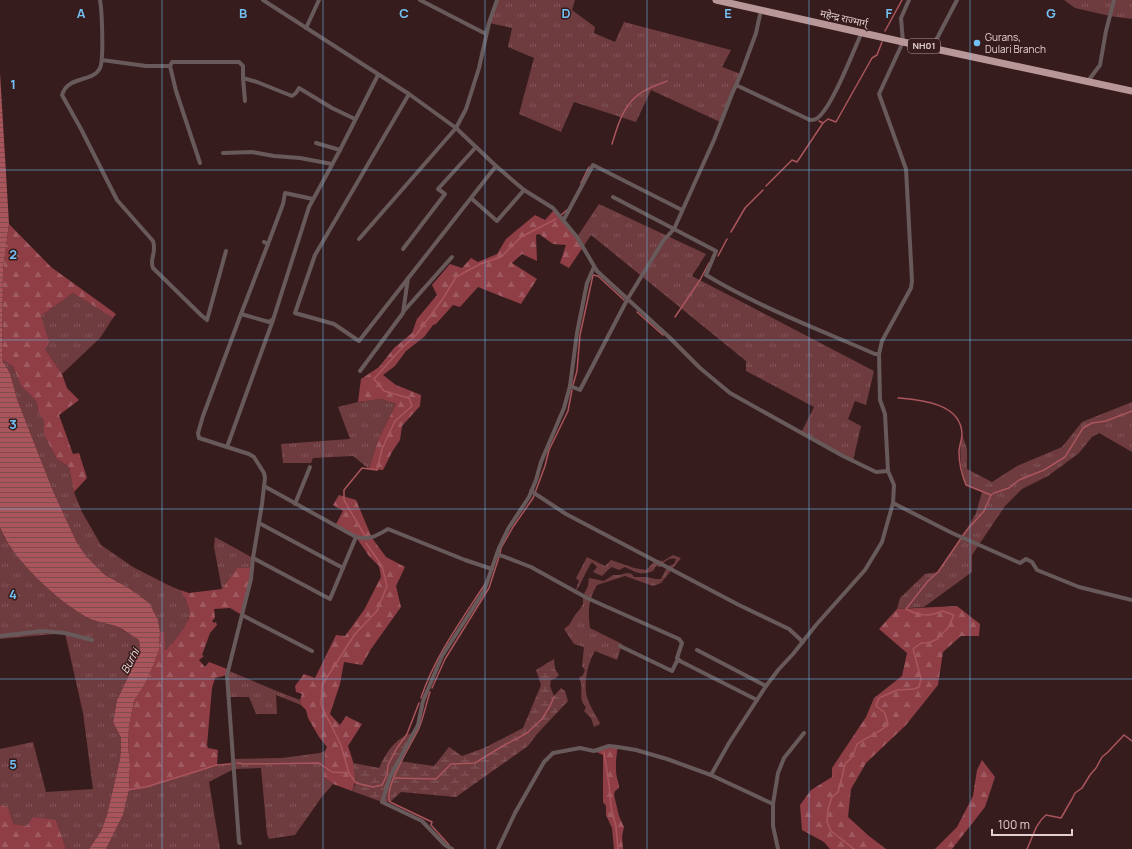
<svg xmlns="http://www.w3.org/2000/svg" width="1132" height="849" font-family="Manrope,'Noto Sans Devanagari',sans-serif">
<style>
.grass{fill:url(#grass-tufts)}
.forest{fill:url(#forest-firs)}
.wetland{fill:url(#wetland-marsh)}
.water{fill:url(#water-rules)}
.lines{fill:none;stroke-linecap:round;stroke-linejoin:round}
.stream{stroke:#aa555c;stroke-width:1.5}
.minor{stroke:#68595a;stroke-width:4}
.trunk{stroke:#b99798;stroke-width:7}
.grid{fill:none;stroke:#72c1f5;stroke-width:1;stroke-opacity:0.55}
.poi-dot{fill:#72c1f5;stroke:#371c1d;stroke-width:1.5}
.labels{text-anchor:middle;stroke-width:3;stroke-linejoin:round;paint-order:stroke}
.shield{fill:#371c1d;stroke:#af999a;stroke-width:1}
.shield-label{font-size:9px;font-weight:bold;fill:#e2cfcf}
.street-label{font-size:10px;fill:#e2cfcf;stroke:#371c1d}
.poi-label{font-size:10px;fill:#e2cfcf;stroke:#371c1d;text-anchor:start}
.water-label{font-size:11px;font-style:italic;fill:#f3d9da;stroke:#371c1d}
.grid-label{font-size:13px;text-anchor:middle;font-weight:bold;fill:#72c1f5;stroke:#371c1d;stroke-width:3;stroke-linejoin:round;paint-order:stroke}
</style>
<defs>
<pattern id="grass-tufts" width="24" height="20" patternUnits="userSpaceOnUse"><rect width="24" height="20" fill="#6e3b3f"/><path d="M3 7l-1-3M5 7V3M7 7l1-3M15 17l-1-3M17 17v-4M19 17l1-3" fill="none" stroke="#82565a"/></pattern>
<pattern id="forest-firs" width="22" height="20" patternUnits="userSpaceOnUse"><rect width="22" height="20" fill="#903e46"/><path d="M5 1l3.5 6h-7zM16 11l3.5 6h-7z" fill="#9f5960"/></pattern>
<pattern id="wetland-marsh" width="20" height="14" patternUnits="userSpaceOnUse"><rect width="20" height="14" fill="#6e3b3f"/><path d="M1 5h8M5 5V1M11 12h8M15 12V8" fill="none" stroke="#82565a"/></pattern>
<pattern id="water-rules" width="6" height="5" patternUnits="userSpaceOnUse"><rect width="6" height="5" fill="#aa555c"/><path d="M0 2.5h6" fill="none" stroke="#814c50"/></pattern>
</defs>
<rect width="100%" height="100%" fill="#371c1d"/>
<g class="grass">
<polygon points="497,0 575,0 572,10 595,27 594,33 615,42 624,22 731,50 722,67 741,74 720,122 651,90 636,122 574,102 561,132 519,114 534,58 508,47 512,28 489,23"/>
<polygon points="1064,0 1132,0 1132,19 1110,16 1075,8"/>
<polygon points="599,204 706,254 692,276 874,371 866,405 855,401 848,419 861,426 853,461 801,433 814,407 746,371 746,361 591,235 583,247 577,237"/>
<polygon points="73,293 113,318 100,338 62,374 45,349 41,316"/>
<polygon points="2,360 13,366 21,386 37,402 38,412 44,419 44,435 57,459 69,467 74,492 82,512 101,545 133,567 170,586 180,590 188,604 190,612 187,624 170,647 164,650 164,631 160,632 158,620 127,587 105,575 86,556 77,543 53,491 17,399 10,373"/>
<polygon points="381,399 396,404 378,440 369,469 353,456 313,458 311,463 283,463 281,444 350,439 338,407 358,402"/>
<path d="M1132,402v50l-33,-19 -7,4 -13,16 -31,23 -26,13 -17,17 -33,49v17l-48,35 -27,2 3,-11 25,-24 13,-2 21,-30 17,-29 6,-21 -16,-7c-6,-18 -7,-33 -4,-51l5,15v20l25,13 25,-16 45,-19 20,-25z"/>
<polygon points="0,527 4,537 41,581 72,608 87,618 118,627 139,640 140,649 132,669 117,700 113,722 121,738 121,748 120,759 107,815 101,831 89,849 66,849 56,820 27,826 12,824 8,808 0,805 0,749 33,742 46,792 93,789 83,713 65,633 0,639"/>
<polygon points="215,537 253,558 253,566 247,568 237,568 222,589 214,547"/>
<path d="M673,555l8,3 -20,25 -8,3 -28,-10 -28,9c-9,16 -9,25 -7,43l32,16 -5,16 -22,-9c-8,13 -12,35 -7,49 3,8 8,16 12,23l-2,3 -1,-1 -3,2 -3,-9 -7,-7 2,-4c-9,-9 -1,-17 -7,-29l4,-3 2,-5 -3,-4 2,-19 -10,-3 -10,-15 5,-4 6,-10 5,-6 3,-5v-8l5,-10 1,-8 15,3 9,-6h6l8,-2 5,1 2,3h13l8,2h6l6,-12 7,-3 2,-5c-7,-2 -12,2 -15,8l-5,-1 -3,5c-14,5 -17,1 -28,-4l-6,3 -7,-3 -4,3 -6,6 -9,-4 4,-5 -5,-5c-7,10 -10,21 -17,30l4,-11 -3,-3 11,-21 18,9 6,-6 23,8 12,2 10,-10 7,1z"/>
<polygon points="227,670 279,692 300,700 301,705 276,695 277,714 256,714 249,697 229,697"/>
<path d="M325,751l-1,26 9,7 -12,14 -26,37 -26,4 -2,-5 -6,-66 -27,1 -25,13 11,67h-114l17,-34 6,-25c34,-5 66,-21 100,-26l5,-5 48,-1 38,-5z"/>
</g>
<g class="forest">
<polygon points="554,210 583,247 569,268 560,263 566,245 553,244 539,234 536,235 537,261 522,254 512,263 537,279 521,304 478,287 460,307 453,305 436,324 433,325 424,337 406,351 395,366 383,375 396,385 421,395 420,406 402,426 400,440 392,452 383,470 369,469 378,440 396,404 381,399 358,402 361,379 379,367 394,348 412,333 417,319 437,295 432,285 450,264 462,268 471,258 478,262 497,254 506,239 535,215 545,220"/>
<polygon points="9,224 51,267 116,314 113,318 73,293 41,316 49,342 45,349 62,374 67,388 79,400 59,415 73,454 79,453 87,478 74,492 69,467 57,459 44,435 44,420 38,412 37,402 21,386 13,366 2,360 3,270"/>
<path d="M339,495l17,5 16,38 14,19 19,10 -9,19 5,21 -30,42 -9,16 -18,-3 -4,22 -10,30 10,11 6,-9 16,8 -14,22c5,15 11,30 4,45l-19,-7 -9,-7 1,-26 2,-4 -8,-10 -11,-19 -2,-8 -5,-5 -1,-5 2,-6 -6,-2 -1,-6 9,-12 11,4 21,-43 9,1 19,-26 17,-33 -2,-11 -10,-10 -13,-19 -21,-11 8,-15 -10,-6z"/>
<path d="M253,566l-11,49 -12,-7 -16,1 1,9 -3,3 2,2 2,-1 1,3 -7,8 -8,22 2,1 -5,4 6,7 4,-5 18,7v6l-12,3 -3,10 -5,57 1,3 10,2 -1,15 -71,22 -17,3 1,-26 -2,-19 1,-18 5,-26 11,-17 9,-20 5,-14 1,-18 4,-1 1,19c6,-4 9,-9 13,-14 15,-20 15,-25 2,-46l9,3 33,-4 15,-21h10z"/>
<polygon points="957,606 980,624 979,636 961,636 943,652 938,685 906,725 866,763 851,789 848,817 869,836 886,849 830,849 824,842 802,830 800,805 811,790 832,777 832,768 866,717 874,698 902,676 907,653 879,629 897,609"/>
<path d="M609,746l9,1c-2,8 -3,23 -1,31 1,4 2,6 2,10l-4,3 -1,4 5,21 5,11 -2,9 1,13h-9l-2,-21 -6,-13v-9l-3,-4v-47l-9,-4z"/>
<polygon points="982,760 995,777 985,807 952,849 935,849 957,827 973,796 977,770"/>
<polygon points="0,805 8,807 13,824 27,826 33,817 56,820 66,849 0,849"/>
</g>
<path class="wetland" d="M554,659l1,10 4,6 -3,3 -5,2 -1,6 4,10 7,-8 4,3 3,10 -31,33 -9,12 -72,51 -55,-5 -11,10h-8l-30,-11 4,-8 -3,-20 26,5c8,-17 16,-30 36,-36l-16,29 35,5 15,-19 13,9 22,-8 39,-20 18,-43 -5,-15z"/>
<path class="water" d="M0,73l9,151 -6,46 -1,90 8,13 7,26 36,92 24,52 9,13 19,19 22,12 22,16 9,17 2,12 -1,18 -5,14 -9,20 -11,17 -5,26 -1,18 2,19 -1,26 -6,25 -17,34h-17l12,-18 6,-16 13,-56 1,-11v-10l-8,-16 4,-22 15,-31 8,-20 -1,-9c-7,-4 -14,-10 -21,-13 -10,-4 -23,-5 -32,-10 -29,-17 -75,-59 -86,-90z"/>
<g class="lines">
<g class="stream">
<polyline points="885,31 902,0"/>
<polyline points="819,121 823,123 828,119 836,122 872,58 877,55 882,42"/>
<path d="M612,144c6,-20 12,-42 32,-53 7,-4 16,-7 23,-10"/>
<polyline points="581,183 589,167"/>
<polyline points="766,186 792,160 797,162 823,123"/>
<polyline points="561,215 567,210"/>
<polyline points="731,232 745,208 763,190"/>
<polyline points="718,256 727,239"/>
<polyline points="637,312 663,335"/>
<polyline points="675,317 700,280 709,263"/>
<polyline points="573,385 577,371 580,335 593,275 598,276 624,300"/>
<polyline points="991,495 994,493 1009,488 1019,480 1044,470 1065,457 1083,428 1092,423 1106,421 1132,411"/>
<polyline points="365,536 344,500 344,490 362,468 377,470 382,449 395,421 412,406 409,398 384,391 374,379 400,350 416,335 442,300 456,277 480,264 501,257 521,237 556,219"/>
<polyline points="500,553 501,548 513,527 533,498 545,466 549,450 568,411 572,390"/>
<polyline points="432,688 445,659 489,588 499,557"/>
<path d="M430,692c-4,12 -6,24 -11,36 -7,16 -36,59 -29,74l42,20 -1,3 18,20"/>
<path d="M421,698c14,-42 40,-77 64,-114"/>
<polyline points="604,752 609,785 611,807 616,827 618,849"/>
<polyline points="237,763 245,764 319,763 332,772 349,773 341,745 321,705 322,685 355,634 377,611 387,586 382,566 366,543"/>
<polyline points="349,773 356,783 373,787 382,785 387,775 388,765 397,748 407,734 419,703"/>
<polyline points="395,778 436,779 451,764 475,763 501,747 527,733 542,719 550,706 554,697"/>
<polyline points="127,790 146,787 217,765 230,764"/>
<path d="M854,849l-23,-18 -4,-9 1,-13 4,-12 6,-5 4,-15 3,-13 8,-8 4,-12c11,-7 21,-11 31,-19l-3,-12 -9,-7 3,-8 18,-8 17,-1 5,-2 2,-8 -8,-30 8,-6h8l8,-4 11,-11 6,-13 -12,-4c-13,6 -23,5 -36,-2l22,-28 10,-9 28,-41 18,-20 7,-16 -25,-10c-4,-10 -7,-22 -7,-33 0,-6 3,-12 3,-18 -1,-31 -41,-34 -64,-36"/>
<path d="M1027,849c6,-12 8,-25 19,-34l15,3 11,-19 3,-6 7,-5 8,-13 6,-7 6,-11 6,-5 16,-17 8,6"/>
</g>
<g class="minor">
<path d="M100,0c2,11 4,60 0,68 -7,15 -32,7 -38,27l19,34 36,71 36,41c4,13 -4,17 0,27l48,47 6,5 19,-69"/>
<polyline points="263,0 409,94 456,128 496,166 524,190 553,208 577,237 597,271 669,337 700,368 730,393 843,456 876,472 888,471 894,485 893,503 882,542 865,570 816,625 793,654 779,669 766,686 729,743 711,775 773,804 773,826 778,849"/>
<polyline points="420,0 486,34"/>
<path d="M761,10l-5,23 -15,41 -9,20 -18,46 -40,89 42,22 -10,24c53,32 112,54 169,79h4"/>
<polyline points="306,28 319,0"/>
<polyline points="932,48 957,0"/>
<polyline points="102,60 146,66 170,66 176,91 200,163"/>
<polyline points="170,66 172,62 239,62 243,66 243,78 257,82 292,96 296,93 299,88 332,108 355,119"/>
<polyline points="243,78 245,101"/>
<polyline points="1088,81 1100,65 1106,31 1114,0"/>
<path d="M736,85l74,35c2,0 4,0 6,-1 15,-8 38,-70 46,-87"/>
<polyline points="409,94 315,255 295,313 334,324 359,341 496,166"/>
<polyline points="316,143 340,150"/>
<polyline points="223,153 252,152 274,156 300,158 332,164"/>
<polyline points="471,198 497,221 524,190"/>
<polyline points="563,221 593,165 682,210"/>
<polyline points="359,239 456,128 466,109 479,68 489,23 497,0"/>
<polyline points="264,242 268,244 283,204 285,193 313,199"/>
<polyline points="403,249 445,194 438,189 476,147"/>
<polyline points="403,312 452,257"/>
<polyline points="241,314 268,244"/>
<polyline points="360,371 403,313 408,278"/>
<polyline points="570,386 580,390 627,300 663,241 674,229 613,197"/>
<polyline points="227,447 199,438 198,433 203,416 241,314 269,322 272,320"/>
<polyline points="888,471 885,414 880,400 879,354 882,341 911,288 912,281 906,169 879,94 903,42 901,18 909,0"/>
<path d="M264,486l92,51c15,3 20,-1 32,-8l77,31 27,9"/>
<polyline points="531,491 566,514 739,605 789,629 803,642"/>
<polyline points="893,503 952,533 1020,563 1026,559 1032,562 1037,570 1079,587 1132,600"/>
<polyline points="295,504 310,467"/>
<polyline points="259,523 343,568 356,537"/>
<polyline points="497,554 531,567 587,598 679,639 682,643 677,658 680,661"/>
<polyline points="253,558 330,599 343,568"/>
<polyline points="242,615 312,651"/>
<polyline points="0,636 42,631 65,633 92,640"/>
<polyline points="620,646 672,671 677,661 680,661 757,700"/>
<polyline points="697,650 766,686"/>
<polyline points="773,804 778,773 784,758 804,733"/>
<polyline points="240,843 239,842 227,675 251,579 253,558 262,504 265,478 264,473 254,457 249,454 227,447 273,320 309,207 340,150 378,75"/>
<polyline points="452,849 445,845 422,821 382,802 390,777 418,725 423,701 442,656 484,591 499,548 508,529 529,497 536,480 541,462 564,408 570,386 577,333 587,283 594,267"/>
<polyline points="498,849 515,813 544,762 553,753 580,748 594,751 609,746 618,747 636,750 667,759 711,775"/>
</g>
<polyline class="trunk" points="716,0 903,42 1132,91"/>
</g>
<path class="grid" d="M162,0v849M323,0v849M485,0v849M647,0v849M809,0v849M970,0v849M0,170h1132M0,340h1132M0,509h1132M0,679h1132"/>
<circle class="poi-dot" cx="977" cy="43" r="4"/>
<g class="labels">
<rect class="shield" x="908" y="39" width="32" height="14" rx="3"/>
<g class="shield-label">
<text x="924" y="49">NH01</text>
</g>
<g class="street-label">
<text transform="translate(844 18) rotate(13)" y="4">महेन्द्र राज्मार्ग्</text>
</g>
<g class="poi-label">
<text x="985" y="41">Gurans,<tspan x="985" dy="12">Dulari Branch</tspan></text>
</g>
<g class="water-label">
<text transform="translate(130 661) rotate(-62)" y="4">Burhi</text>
</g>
</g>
<g class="grid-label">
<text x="81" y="18">A</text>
<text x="243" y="18">B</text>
<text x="404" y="18">C</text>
<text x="566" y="18">D</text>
<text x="728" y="18">E</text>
<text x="889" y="18">F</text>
<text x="1051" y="18">G</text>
<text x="13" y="89">1</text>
<text x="13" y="259">2</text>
<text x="13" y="429">3</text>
<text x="13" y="599">4</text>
<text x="13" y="769">5</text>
</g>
<path d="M992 829v6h80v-6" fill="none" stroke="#e2cfcf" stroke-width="2"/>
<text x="998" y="829" font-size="12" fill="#e2cfcf" stroke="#371c1d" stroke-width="3" paint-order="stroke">100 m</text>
</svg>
